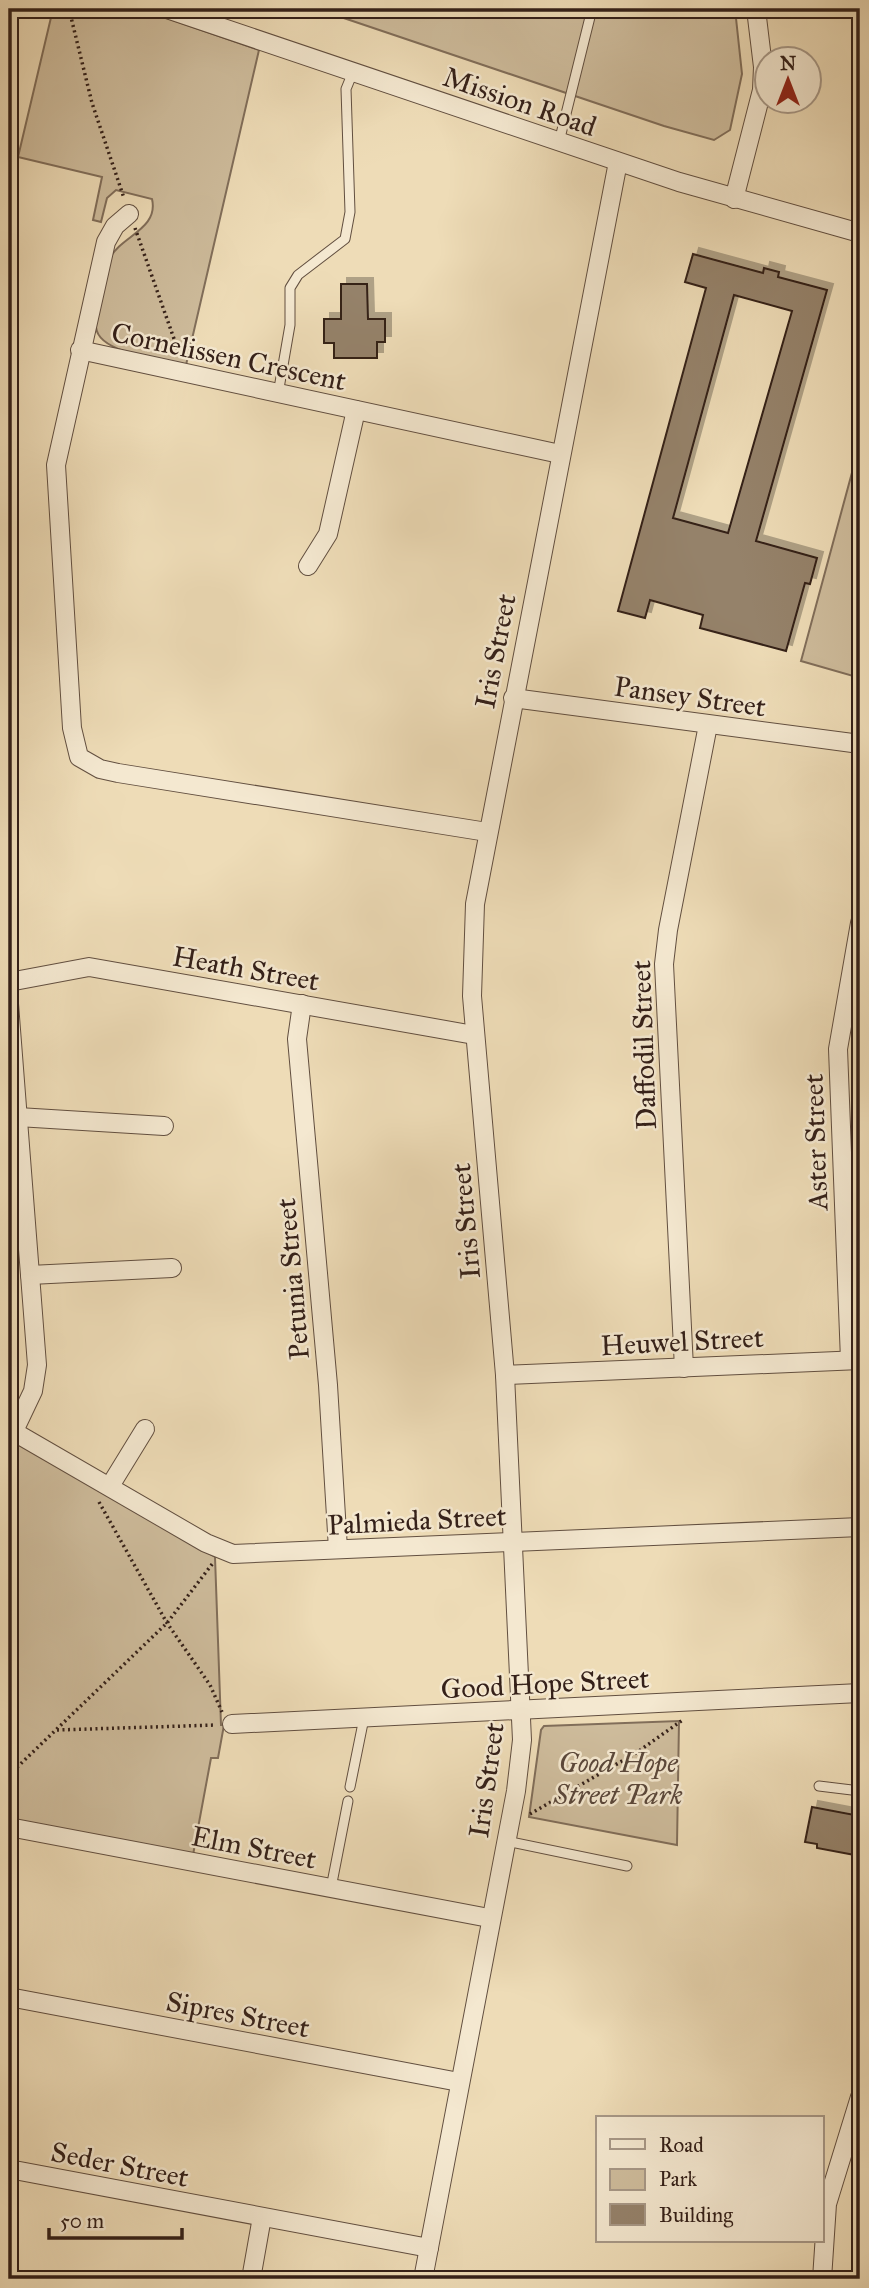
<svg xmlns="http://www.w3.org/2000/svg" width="869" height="2288" font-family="'IM FELL Great Primer',serif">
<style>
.green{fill:#cebc9c;stroke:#816e5a;stroke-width:2}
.building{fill:#95826b;stroke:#342019;stroke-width:2;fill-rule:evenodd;filter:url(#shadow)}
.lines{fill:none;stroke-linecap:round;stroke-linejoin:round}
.lane-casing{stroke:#624f40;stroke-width:11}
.street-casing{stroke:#624f40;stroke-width:20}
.path{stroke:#342019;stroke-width:3.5;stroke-dasharray:2 3.5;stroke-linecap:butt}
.lane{stroke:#f4e8d0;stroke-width:9}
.street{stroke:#f4e8d0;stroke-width:18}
.labels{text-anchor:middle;stroke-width:5;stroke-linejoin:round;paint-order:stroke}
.street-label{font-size:28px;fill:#342019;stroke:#f4e8d0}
.park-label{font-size:28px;font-style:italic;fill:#5a473a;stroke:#f4e8d0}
</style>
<defs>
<filter id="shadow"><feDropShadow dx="6" dy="-6" stdDeviation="0" flood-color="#0004"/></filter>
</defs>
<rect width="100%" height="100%" fill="#eedcb7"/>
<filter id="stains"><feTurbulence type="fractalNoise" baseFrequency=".00286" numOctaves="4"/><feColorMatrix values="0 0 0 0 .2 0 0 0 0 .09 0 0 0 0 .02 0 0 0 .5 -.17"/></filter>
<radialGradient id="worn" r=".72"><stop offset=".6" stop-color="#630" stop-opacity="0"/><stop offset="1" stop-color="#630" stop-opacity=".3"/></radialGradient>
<g class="green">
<path d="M53,9h88l118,41 -73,315c-21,-5 -88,-11 -90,-38 -1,-21 9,-48 14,-69 11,-22 49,-29 42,-59l-36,-9 -9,8 -6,24 -8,-2 9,-43 -84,-20z"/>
<polygon points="317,9 735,9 742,74 730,130 714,140 664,126"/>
<polygon points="860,443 860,678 801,661"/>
<polygon points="9,1438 215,1557 221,1725 224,1725 218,1758 211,1758 193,1855 9,1821"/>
<polygon points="679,1721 677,1845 529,1817 541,1730 544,1726"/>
</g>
<g class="building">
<path d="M693,254l70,19 1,-5 15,4 -1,5 49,13 -71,251 61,17 -7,26 -5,-1 -19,68 -86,-23 3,-13 -53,-15 -5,18 -27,-7 88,-323 -21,-6zM734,295l58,16 -64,222 -55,-15z"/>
<polygon points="341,284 367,284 368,319 385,319 385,342 377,342 377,358 334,358 334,343 324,343 324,319 341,319"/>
<polygon points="812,1807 860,1816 860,1856 817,1848 817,1844 805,1842"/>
</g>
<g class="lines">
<defs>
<g id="lane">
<polyline points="559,142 592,9"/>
<polyline points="278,394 290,325 290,288 298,275 345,239 350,212 346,89 353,72"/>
<polyline points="819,1786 860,1791"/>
<polyline points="350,1787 364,1718"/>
<polyline points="506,1841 627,1866"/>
<polyline points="331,1888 348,1801"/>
</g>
<g id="street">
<polyline points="167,9 679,182 860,233"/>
<polyline points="734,199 762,90 763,67 756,9"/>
<polyline points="129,214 115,226 106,242 56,465 72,728 79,757 100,769 118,773 487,832"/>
<polyline points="80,350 560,454"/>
<polyline points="308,566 328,534 356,410"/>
<polyline points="513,698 860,744"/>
<polyline points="9,982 89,967 474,1035"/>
<polyline points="9,1004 37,1365 33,1391 14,1431"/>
<polyline points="302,1004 297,1039 328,1385 338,1549"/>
<polyline points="18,1117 164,1126"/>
<polyline points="30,1275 172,1268"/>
<polyline points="850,1360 838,1049 860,923"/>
<polyline points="684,1368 664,964 668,930 708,725"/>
<polyline points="505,1375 860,1360"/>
<polyline points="9,1429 206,1543 233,1554 860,1527"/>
<polyline points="110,1486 145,1429"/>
<polyline points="232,1724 860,1693"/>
<polyline points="9,1827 489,1918"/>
<polyline points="9,1997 459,2082"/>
<polyline points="9,2169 429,2248"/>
<polyline points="251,2279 262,2217"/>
<polyline points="423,2279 516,1791 522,1740 505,1375 472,996 475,904 618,162"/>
<polyline points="822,2279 827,2204 860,2097"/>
</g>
</defs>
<use href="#lane" class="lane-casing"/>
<use href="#street" class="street-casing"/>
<g class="path">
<polyline points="69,9 92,103 124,198"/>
<polyline points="135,228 179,353"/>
<polyline points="99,1502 167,1623 210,1685 222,1712"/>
<polyline points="57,1730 216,1725"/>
<polyline points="9,1775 167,1623 213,1563"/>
<polyline points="530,1814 636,1753 684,1719"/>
</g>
<use href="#lane" class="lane"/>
<use href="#street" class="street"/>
</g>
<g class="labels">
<g class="street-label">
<text transform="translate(520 101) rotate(19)" y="10">Mission Road</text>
<text transform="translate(229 356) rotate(12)" y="10">Cornelissen Crescent</text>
<text transform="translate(495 651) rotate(-79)" y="10">Iris Street</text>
<text transform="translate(690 696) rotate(8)" y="10">Pansey Street</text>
<text transform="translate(246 968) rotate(10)" y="10">Heath Street</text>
<text transform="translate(643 1045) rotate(-92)" y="10">Daffodil Street</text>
<text transform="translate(815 1142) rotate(-92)" y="10">Aster Street</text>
<text transform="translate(465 1221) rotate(-95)" y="10">Iris Street</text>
<text transform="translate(292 1279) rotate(-95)" y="10">Petunia Street</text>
<text transform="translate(682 1341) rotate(-3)" y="10">Heuwel Street</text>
<text transform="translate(417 1520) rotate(-3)" y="10">Palmieda Street</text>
<text transform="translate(545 1683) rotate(-3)" y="10">Good Hope Street</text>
<text transform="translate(486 1780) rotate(-82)" y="10">Iris Street</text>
<text transform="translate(254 1847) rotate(11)" y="10">Elm Street</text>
<text transform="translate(238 2014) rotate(11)" y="10">Sipres Street</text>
<text transform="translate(120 2164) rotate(11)" y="10">Seder Street</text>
</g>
<g class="park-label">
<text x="618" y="1772">Good Hope<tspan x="618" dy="32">Street Park</tspan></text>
</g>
</g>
<rect width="869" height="2288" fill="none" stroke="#eedcb7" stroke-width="35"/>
<rect x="10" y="10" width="848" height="2267" fill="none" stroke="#342019" stroke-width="3.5"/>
<rect x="18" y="18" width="834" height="2253" fill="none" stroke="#342019" stroke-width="2"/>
<rect x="596" y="2116" width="228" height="126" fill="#f4e8d0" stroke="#a79887" stroke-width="2"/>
<rect x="610" y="2139" width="35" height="10" fill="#f4e8d0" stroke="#a79887" stroke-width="2"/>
<text x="659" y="2152" font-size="21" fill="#342019">Road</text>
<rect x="610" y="2169" width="35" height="21" fill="#cebc9c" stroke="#a79887" stroke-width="2"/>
<text x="659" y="2186" font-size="21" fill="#342019">Park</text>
<rect x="610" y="2204" width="35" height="21" fill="#95826b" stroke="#a79887" stroke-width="2"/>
<text x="659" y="2222" font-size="21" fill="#342019">Building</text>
<g transform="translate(788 80)"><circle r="33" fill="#f4e8d0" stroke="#a79887" stroke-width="2"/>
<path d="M0-5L12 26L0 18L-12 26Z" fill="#8f2418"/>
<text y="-10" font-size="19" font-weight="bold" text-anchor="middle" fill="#342019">N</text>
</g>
<path d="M49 2228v10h133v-10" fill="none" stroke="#342019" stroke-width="3.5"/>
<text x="60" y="2228" font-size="21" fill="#342019" stroke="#f4e8d0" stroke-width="5" paint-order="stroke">50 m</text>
<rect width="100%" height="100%" filter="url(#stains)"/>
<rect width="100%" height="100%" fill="url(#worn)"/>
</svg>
